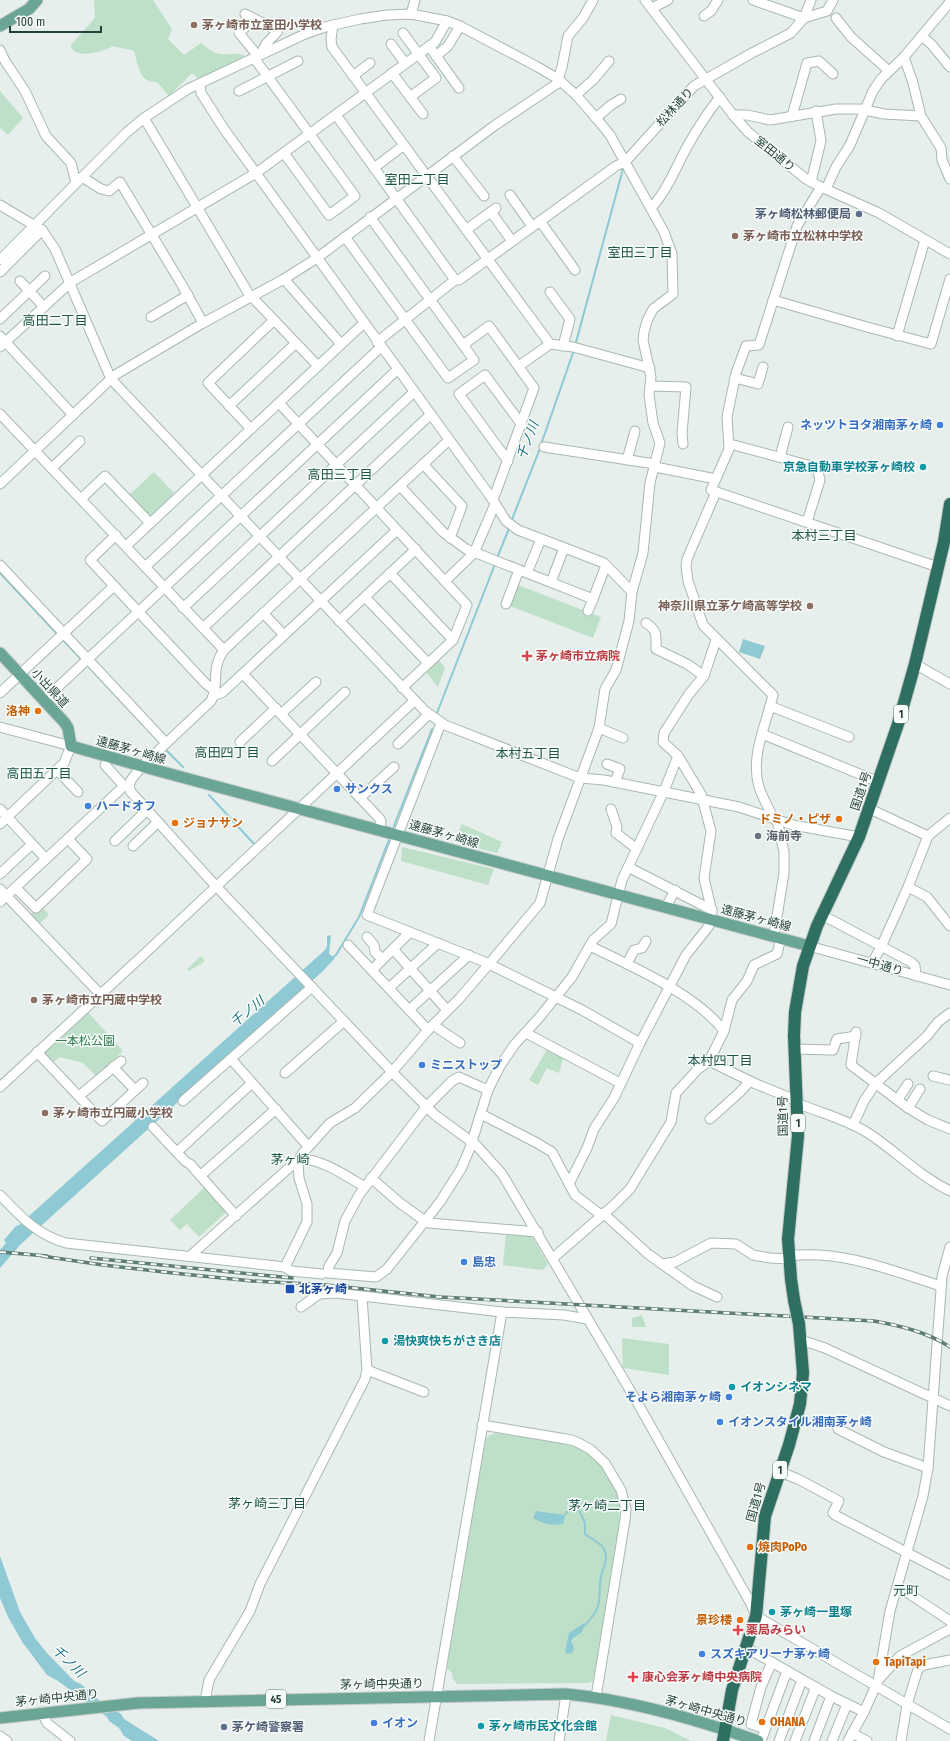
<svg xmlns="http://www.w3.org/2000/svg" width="950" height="1741" font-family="'Fira Sans Condensed','Noto Sans JP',sans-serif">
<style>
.green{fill:#bfe0c8}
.water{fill:#8ec9d4}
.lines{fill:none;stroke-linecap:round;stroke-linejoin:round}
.stream{stroke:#8ec9d4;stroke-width:2}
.minor-casing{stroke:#a8b8b2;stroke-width:11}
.major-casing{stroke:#c2cac8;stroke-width:13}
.highway-casing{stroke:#c2cac8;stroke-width:14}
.minor{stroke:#fff;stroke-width:9}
.major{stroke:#6aa596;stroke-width:11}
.highway{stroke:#2f6f62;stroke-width:12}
.rail-casing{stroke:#5f7d75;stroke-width:3.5}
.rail{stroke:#f7fbf9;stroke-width:2;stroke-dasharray:6;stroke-linecap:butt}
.highway-bridge-casing{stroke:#c2cac8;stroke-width:14;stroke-linecap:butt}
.highway-bridge{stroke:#2f6f62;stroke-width:12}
.education-dot{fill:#8d6e63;stroke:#f7fbf9;stroke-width:1.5}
.service-dot{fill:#5c6f8a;stroke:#f7fbf9;stroke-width:1.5}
.shop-dot{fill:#3f7fe0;stroke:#f7fbf9;stroke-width:1.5}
.culture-dot{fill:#0f9aa8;stroke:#f7fbf9;stroke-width:1.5}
.health-dot{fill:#e0444e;stroke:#f7fbf9;stroke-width:1.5}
.food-dot{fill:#e8710a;stroke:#f7fbf9;stroke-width:1.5}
.worship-dot{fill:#6b7280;stroke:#f7fbf9;stroke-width:1.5}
.transit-dot{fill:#1a4fb4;stroke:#f7fbf9;stroke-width:1.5}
.labels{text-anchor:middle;stroke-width:3;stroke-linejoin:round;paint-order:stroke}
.shield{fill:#f7fbf9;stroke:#637a73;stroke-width:1}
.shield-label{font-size:11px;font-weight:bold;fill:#24423a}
.education-label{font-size:12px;font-weight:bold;fill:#785e54;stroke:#f7fbf9;text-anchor:start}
.street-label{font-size:12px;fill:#24423a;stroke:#f7fbf9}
.service-label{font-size:12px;font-weight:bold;fill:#4e5e75;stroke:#f7fbf9;text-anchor:end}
.shop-label{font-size:12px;font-weight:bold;fill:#366cbe;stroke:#f7fbf9;text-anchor:start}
.culture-label{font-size:12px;font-weight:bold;fill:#0d838f;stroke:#f7fbf9;text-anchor:start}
.health-label{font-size:12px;font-weight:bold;fill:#be3a42;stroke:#f7fbf9;text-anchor:start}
.food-label{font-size:12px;font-weight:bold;fill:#c56008;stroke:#f7fbf9;text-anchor:start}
.worship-label{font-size:12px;font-weight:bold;fill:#5b616d;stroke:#f7fbf9;text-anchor:start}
.park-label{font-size:12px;fill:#2d7a4b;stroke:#f7fbf9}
.transit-label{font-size:12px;font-weight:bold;fill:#164399;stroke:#f7fbf9;text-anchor:start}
.neighbourhood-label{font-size:13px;fill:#1f5548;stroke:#f7fbf9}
.water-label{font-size:13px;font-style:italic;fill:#1c6f80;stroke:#f7fbf9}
</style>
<rect width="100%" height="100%" fill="#e6efeb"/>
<g class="green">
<path d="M94,0h59l19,29 -4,10 16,16 17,-12c7,5 12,11 21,11 8,1 15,-2 23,2l-46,23 -7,-6 -23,23 -12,-14c-18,1 -19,-17 -23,-31l-21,-5c-11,6 -33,13 -42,2v-3l24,-27z"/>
<polygon points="0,91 23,118 8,135 0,128"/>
<polygon points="154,472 174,493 149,518 128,496"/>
<polygon points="518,585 601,617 593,638 510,606"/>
<polygon points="439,660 445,668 438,687 426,672"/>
<polygon points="462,824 502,842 497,853 454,842"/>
<polygon points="402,847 494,869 488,885 401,861"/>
<polygon points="41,906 49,915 39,924 30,915"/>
<polygon points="201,956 204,959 204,962 189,971 187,969"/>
<polygon points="86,1010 123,1051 96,1076 83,1063 60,1057 52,1063 40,1051"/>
<polygon points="548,1048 564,1056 559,1073 547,1068 538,1085 529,1080"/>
<polygon points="205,1187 227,1211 199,1237 187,1224 180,1230 170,1220"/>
<polygon points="506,1233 531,1235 548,1264 543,1270 503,1265"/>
<polygon points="642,1315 646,1327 632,1327 632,1318"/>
<polygon points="622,1338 669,1344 669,1375 623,1368"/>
<polygon points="496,1433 521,1437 521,1435 552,1440 581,1449 593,1455 616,1483 622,1505 619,1512 620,1521 617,1544 593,1681 589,1683 457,1684 452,1677 452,1673 447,1668 482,1444 488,1436"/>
<polygon points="611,1715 665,1728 691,1741 606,1741"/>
</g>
<g class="water">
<polygon points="743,639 765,646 760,659 739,652"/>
<polygon points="331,935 329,954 335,958 323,971 21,1244 0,1268 0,1250 6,1243 4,1240 16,1226 19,1225 325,950 327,946 327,936"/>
<path d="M536,1511l29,4 -2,9c-10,2 -21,0 -30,-6z"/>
<polygon points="0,1556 20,1612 35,1638 46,1652 74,1681 81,1684 96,1698 121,1714 124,1719 159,1741 132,1741 124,1736 119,1728 109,1721 107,1717 58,1681 47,1675 23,1643 8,1617 0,1598"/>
<polygon points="584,1623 585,1626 581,1633 573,1638 571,1641 574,1648 572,1653 567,1654 565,1651 569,1633"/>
</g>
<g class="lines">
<g class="stream">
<polyline points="575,346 623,169"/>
<polyline points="511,522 537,456 574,350"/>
<polyline points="497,558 510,526"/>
<polyline points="0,573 58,635"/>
<polyline points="61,638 83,661"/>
<polyline points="86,664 146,728"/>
<polyline points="437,713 495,564"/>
<polyline points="165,749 183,767"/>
<polyline points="209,795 256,846"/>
<polyline points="392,831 432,729"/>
<polyline points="332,958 336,955 359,917 390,837"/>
<path d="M565,1515l3,-4 11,-1 6,13v11c5,4 16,9 19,15 5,10 -1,18 -3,27 -4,24 4,29 -16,49"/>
</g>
<defs>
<g id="minor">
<polyline points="645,0 733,115 748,132 806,179 821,187 879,213 950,254"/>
<polyline points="753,0 804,18 827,11 833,0"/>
<polyline points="652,8 668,0"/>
<polyline points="245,14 278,31 266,44 261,54"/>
<polyline points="411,14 415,0"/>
<polyline points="704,16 711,11 718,0"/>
<polyline points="836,18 851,37 889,71"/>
<polyline points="254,19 239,33 258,56"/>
<polyline points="333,25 331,39 332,47 550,344 573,347 650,368"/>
<polyline points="403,33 436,78 410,97"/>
<polyline points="922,36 932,45 950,67"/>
<polyline points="391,44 405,63"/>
<polyline points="429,46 459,88"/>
<polyline points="0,50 5,61 25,91 46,136 71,163 76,183"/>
<polyline points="436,56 448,46 460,26"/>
<polyline points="904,57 913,83 921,116 941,148 942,160 950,179"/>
<polyline points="254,58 355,196 329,215 284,153"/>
<polyline points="392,73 423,114"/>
<polyline points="353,76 370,63"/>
<polyline points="558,79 562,67 568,36 583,18 593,0"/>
<polyline points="200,85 201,93 224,129 493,500 506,521 518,530 604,563 632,592"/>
<polyline points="239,91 298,61"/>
<polyline points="576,95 593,80 609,61"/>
<polyline points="336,115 455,280"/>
<polyline points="733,115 747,115 770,120 836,109 860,109 884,114 921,116"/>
<polyline points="792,116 807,63 819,61 833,74"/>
<polyline points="144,118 250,296"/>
<polyline points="596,118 611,105 621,99"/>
<polyline points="453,156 484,196"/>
<polyline points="374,168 404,145"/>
<polyline points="82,177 101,189 109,191 120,182 182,285 203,323"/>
<polyline points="811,182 821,141 816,111"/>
<polyline points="821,187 797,226 759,345 746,346 736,373 727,417 729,449 711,490 938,567"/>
<polyline points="826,189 836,167 850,145 873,91 881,79 904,57 950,2"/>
<polyline points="510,195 532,226"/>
<polyline points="0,205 42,230 55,249 111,379 425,711 445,725 580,778 604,780 739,807 793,825 859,837"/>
<path d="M651,208c16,-17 25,-41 36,-61 10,-18 21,-35 33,-50"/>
<polyline points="491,212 512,241"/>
<polyline points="540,221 575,270"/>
<polyline points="466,230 496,208"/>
<polyline points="345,237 448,378 474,360 370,217"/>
<polyline points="0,260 126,133 144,118 188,89 305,34 325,27 360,19 387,15 411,14 447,21 460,26 536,66 558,79 576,95 596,118 610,135 625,162 694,86 752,53 791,33 804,18 811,0"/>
<polyline points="0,272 42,230"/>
<polyline points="284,279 341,344"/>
<polyline points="20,281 44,307"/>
<polyline points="550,292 570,319 563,346"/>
<polyline points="252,297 318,366"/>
<polyline points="773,300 867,327 931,344 950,279"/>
<polyline points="151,317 188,295"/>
<polyline points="0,319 45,276"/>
<polyline points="0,336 73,415"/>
<polyline points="897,336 925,240"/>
<polyline points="463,345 489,326 534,388 493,500"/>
<polyline points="0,347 71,282 256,173 435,42 447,21"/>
<polyline points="519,366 550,344"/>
<polyline points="735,378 758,384 763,367"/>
<polyline points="650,386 686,387 682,433 683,444"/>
<polyline points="279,403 467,605 453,640 402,688"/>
<polyline points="229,406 296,343"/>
<polyline points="0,414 224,650"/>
<polyline points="251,429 208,383 274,320"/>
<path d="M449,440l-225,210c-14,19 -4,34 -13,51l-69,65 -11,14 -2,6 2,6 82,91 183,193 39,39 41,30 26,29 135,228 113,200 6,14 194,113"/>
<polyline points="730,444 819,468 818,472 820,480 807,522"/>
<polyline points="544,447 655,464"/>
<polyline points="780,457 788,427"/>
<polyline points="627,460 635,431"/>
<polyline points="508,461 459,394 485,375 522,425"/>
<polyline points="423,464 462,506 450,538"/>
<polyline points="655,467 716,479"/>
<polyline points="52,468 80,441"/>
<polyline points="0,484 115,375 203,323 284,279 317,258 494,126 561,81"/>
<polyline points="400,486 443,532 466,549 593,599 606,565"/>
<path d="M716,492l-29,67 -1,7 2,15 15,44 70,70c-7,30 -23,61 -14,92 3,10 10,21 14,31"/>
<polyline points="81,499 105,476 150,523"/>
<polyline points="116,535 90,560 206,684 214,690"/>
<polyline points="126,546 364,323"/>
<polyline points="0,565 166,743"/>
<polyline points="145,567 381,347"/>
<polyline points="390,573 453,640"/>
<polyline points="527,573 541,539"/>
<polyline points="445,581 474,553 495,504"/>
<polyline points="551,582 564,548"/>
<polyline points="365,597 428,663"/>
<polyline points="506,604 519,570"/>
<polyline points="183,608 414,392"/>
<polyline points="588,611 593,599"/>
<polyline points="263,613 284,635"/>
<polyline points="339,621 416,549"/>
<path d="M646,623c12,8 10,12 10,26l31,15 17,12"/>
<polyline points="203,628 431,414"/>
<polyline points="915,664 950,684"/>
<polyline points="243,674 380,819 381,822 379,830"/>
<polyline points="0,693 114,586"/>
<polyline points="213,696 223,692 397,530"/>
<polyline points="44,700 398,369"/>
<polyline points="770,706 849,737"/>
<polyline points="281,714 316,682"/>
<polyline points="441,723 367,915 485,962 582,1010 640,1043"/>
<polyline points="0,727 71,746 64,763 0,824"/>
<polyline points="599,728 623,738"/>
<polyline points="762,734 879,782"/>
<polyline points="240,742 276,708"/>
<polyline points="398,744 429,714"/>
<polyline points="678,756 701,794 711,831 704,878 712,912"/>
<polyline points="272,761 345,692"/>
<polyline points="607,764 620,769 615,782"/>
<polyline points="105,765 124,786"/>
<polyline points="57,770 78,792"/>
<polyline points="360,798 394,767"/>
<polyline points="0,809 46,859"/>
<polyline points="611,809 617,827 616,833 637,849"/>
<polyline points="870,809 928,836"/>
<polyline points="115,841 147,810"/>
<polyline points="133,846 158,822"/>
<polyline points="628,867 712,910"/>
<polyline points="0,874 30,846"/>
<polyline points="908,887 927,897 950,926"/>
<polyline points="16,888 36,908 87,859 68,839"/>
<polyline points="0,889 101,995"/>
<polyline points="0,902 124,786 129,786"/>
<polyline points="666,907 675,890"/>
<polyline points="822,915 911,962 915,966 916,976"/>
<polyline points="774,935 784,873 784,852 777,820"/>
<polyline points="367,937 374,945 375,952 382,959"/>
<polyline points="348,945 428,1030"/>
<path d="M590,946c41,20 106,48 134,85"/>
<polyline points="809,946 950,985"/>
<polyline points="393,949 447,1010"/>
<polyline points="872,963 881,947 908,887 928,836 950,818"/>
<polyline points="627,964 634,950 642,948 646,941"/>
<polyline points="372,970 410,932"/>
<polyline points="389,988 438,943"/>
<polyline points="409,1010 469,955"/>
<polyline points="433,1025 460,1043"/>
<polyline points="856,1032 851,1065 908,1108 928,1120 950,1129"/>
<polyline points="526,1033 620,1083"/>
<polyline points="794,1049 833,1050 837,1039 856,1036"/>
<polyline points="37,1052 102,1121 143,1083"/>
<polyline points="231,1059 308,1146"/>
<path d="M709,1061l47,23 37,15 4,4c23,10 49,16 71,30 28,18 51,43 82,58"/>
<polyline points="113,1067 135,1090"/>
<polyline points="285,1073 344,1021"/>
<polyline points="933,1076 950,1080"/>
<polyline points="0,1087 140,958 414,701"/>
<polyline points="488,1090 459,1077 452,1081 426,1107 359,1195 345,1221 337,1253 329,1266 328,1273 376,1277 387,1269 425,1221 429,1223 538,1232"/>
<polyline points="79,1096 121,1061"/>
<polyline points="898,1099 908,1084"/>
<polyline points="183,1101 312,987"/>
<polyline points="908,1108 920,1089"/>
<polyline points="481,1114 537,1143 552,1152 575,1195 601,1215"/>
<polyline points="710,1119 740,1092 750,1081"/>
<polyline points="853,1125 864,1101 876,1083 927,1036 938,1022 950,1013"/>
<polyline points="153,1127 185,1161 190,1164 236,1216"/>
<polyline points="177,1152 252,1083"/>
<path d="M300,1159c20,-1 48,18 65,28"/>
<polyline points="200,1176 276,1109"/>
<polyline points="371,1178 400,1203 425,1221 440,1202 461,1169 470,1148 488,1090 500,1066 515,1044 538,1019 572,977 593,940 611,924 622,880 664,791 678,756 663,742 664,733 689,694 704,676 716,640"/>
<polyline points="569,1184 587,1148 594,1129 614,1098 640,1043 686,955 709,926"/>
<path d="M0,1195c20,21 37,40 66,48l219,24 22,-45v-18l-8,-26 -1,-15 4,-9 28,-31 25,-15 37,-36 36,-42 31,-31 30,-35 51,-61 18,-64 41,-111 6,-39 11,-19 13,-49 3,-29 11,-39 7,-70 10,-40 -7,-20 -4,-28 2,-18 -8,-37 1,-8 3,-11 6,-12 20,-15 -1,-40 -8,-22 -39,-70 -9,4 -157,114h-4l-78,62"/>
<polyline points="603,1213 648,1254 662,1264 675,1262 711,1243 736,1244 753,1255 770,1258 789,1259"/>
<polyline points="190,1256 290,1167 298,1163"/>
<path d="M789,1256c51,-7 104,15 152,30"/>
<polyline points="553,1258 614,1205 630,1189 671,1122 676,1093 698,1069 709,1061 724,1031 732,1000 747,981 754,965 777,954 781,937"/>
<polyline points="662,1264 693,1286 717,1297"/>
<polyline points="285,1267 291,1271 322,1274"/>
<polyline points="301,1307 319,1294 336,1293 502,1312 564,1315 587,1319"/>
<polyline points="801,1340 825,1348 950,1406"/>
<polyline points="367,1370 424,1392"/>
<polyline points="482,1425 566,1439 575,1441 590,1449 605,1463 621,1490 626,1509 625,1520 596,1697"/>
<polyline points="838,1429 884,1452 928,1468"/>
<polyline points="780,1472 798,1479 839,1501 833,1513 835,1515 950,1575"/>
<polyline points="897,1588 908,1593 950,1621"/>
<polyline points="745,1647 831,1696 864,1712"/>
<polyline points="880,1678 900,1656 950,1629"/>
<polyline points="205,1701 209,1680 250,1611 260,1584 365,1379 367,1370 362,1297"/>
<polyline points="42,1712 47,1723 70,1741"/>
<polyline points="765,1729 751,1724 761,1687 772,1662"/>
<polyline points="852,1733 867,1741"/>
<polyline points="0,1736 7,1741"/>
<polyline points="429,1741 502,1312"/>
<polyline points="559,1741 566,1694"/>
<polyline points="761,1741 787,1671"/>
<polyline points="779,1741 802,1680"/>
<polyline points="795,1741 816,1687"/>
<polyline points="814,1741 831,1696"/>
<polyline points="832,1741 847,1704"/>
<polyline points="848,1741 864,1712 878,1681 890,1611 923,1496 928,1468 942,1276 950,1247"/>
<polyline points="901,1741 907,1705 918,1669 924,1665 950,1660"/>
</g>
<g id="major">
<polyline points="0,26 29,9 37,0"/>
<polyline points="0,653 65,723 68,728 71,746 159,771 809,946"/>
<path d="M0,1718l138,-15 428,-9c65,6 130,25 192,47"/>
</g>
<g id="highway">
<polyline points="794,1300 791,1279 788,1239 798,1136 794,1036 795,1012 803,966 817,926 859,837 898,724 915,664 944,542 950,504"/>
<polyline points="723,1741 732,1690 756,1616 765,1516 789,1445 800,1404 803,1373 799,1324"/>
</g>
</defs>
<use href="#minor" class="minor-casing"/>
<use href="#major" class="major-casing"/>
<use href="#highway" class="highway-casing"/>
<use href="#minor" class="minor"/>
<use href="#major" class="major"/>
<use href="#highway" class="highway"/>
<defs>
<g id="rail">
<polyline points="0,1252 47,1256"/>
<path d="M42,1256l61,9 70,8 79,8 74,4 114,12 434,24c27,5 53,11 76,26"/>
<polyline points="91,1258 292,1278"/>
</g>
</defs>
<use href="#rail" class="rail-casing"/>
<use href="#rail" class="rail"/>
<defs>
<polyline id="highway-bridge" points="794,1300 799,1324"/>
</defs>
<use href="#highway-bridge" class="highway-bridge-casing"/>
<use href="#highway-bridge" class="highway-bridge"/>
</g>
<g class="education-dot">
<circle cx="194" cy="25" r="4"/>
<circle cx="735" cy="236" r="4"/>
<circle cx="810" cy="606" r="4"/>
<circle cx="34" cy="1000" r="4"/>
<circle cx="45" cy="1113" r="4"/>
</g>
<g class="service-dot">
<circle cx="859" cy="214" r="4"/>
<circle cx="224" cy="1727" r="4"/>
</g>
<g class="shop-dot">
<circle cx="940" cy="425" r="4"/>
<circle cx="337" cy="789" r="4"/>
<circle cx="88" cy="806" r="4"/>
<circle cx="422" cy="1065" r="4"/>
<circle cx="464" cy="1262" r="4"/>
<circle cx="729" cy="1397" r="4"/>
<circle cx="720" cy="1422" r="4"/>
<circle cx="702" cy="1654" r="4"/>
<circle cx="374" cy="1723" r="4"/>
</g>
<g class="culture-dot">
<circle cx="923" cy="467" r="4"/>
<circle cx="385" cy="1341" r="4"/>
<circle cx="732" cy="1387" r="4"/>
<circle cx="772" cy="1612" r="4"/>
<circle cx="481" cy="1726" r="4"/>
</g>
<g class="health-dot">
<path d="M525 650h4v4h4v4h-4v4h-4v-4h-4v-4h4z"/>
<path d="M736 1624h4v4h4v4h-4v4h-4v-4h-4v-4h4z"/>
<path d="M631 1671h4v4h4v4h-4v4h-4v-4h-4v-4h4z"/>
</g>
<g class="food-dot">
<circle cx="38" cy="711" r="4"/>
<circle cx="839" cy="819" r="4"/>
<circle cx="175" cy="823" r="4"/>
<circle cx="750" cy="1547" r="4"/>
<circle cx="740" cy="1620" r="4"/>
<circle cx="876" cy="1662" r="4"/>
<circle cx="762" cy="1722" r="4"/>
</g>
<circle class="worship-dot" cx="758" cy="836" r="4"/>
<rect class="transit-dot" x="285" y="1284" width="10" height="10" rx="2"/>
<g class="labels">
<g class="shield">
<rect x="894" y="705" width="14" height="18" rx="3"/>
<rect x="791" y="1114" width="14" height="18" rx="3"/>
<rect x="773" y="1461" width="14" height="18" rx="3"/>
<rect x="266" y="1690" width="20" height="18" rx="3"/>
</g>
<g class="shield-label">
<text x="901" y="718">1</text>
<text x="798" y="1127">1</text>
<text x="780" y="1474">1</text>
<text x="276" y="1703">45</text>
</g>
<g class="education-label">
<text x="202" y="29">茅ヶ崎市立室田小学校</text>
<text x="743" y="240">茅ヶ崎市立松林中学校</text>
<text x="802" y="610" text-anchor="end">神奈川県立茅ケ崎高等学校</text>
<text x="42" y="1004">茅ヶ崎市立円蔵中学校</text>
<text x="53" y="1117">茅ヶ崎市立円蔵小学校</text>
</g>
<g class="street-label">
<text transform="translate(675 107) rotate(-47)" y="4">松林通り</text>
<text transform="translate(775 154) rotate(39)" y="4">室田通り</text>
<text transform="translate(50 688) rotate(47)" y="4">小出県道</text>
<text transform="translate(131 750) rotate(16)" y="4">遠藤茅ヶ崎線</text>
<text transform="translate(861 791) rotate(-71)" y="4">国道1号</text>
<text transform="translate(444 834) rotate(16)" y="4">遠藤茅ヶ崎線</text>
<text transform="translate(756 918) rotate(15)" y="4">遠藤茅ヶ崎線</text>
<text transform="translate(880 965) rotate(16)" y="4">一中通り</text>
<text transform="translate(783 1116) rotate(-91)" y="4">国道1号</text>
<text transform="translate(756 1502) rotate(-74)" y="4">国道1号</text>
<text transform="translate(382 1684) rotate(-1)" y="4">茅ヶ崎中央通り</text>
<text transform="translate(57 1698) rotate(-6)" y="4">茅ヶ崎中央通り</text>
<text transform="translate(706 1711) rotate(16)" y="4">茅ヶ崎中央通り</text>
</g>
<g class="service-label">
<text x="851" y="218">茅ヶ崎松林郵便局</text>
<text x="232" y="1731" text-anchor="start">茅ケ崎警察署</text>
</g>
<g class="shop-label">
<text x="932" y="429" text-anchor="end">ネッツトヨタ湘南茅ヶ崎</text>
<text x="345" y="793">サンクス</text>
<text x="96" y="810">ハードオフ</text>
<text x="430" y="1069">ミニストップ</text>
<text x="472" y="1266">島忠</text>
<text x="721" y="1401" text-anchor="end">そよら湘南茅ヶ崎</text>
<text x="728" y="1426">イオンスタイル湘南茅ヶ崎</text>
<text x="710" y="1658">スズキアリーナ茅ヶ崎</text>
<text x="382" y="1727">イオン</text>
</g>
<g class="culture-label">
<text x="915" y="471" text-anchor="end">京急自動車学校茅ヶ崎校</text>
<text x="393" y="1345">湯快爽快ちがさき店</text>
<text x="740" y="1391">イオンシネマ</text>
<text x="780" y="1616">茅ヶ崎一里塚</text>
<text x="489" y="1730">茅ヶ崎市民文化会館</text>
</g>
<g class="health-label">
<text x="536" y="660">茅ヶ崎市立病院</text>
<text x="746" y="1634">薬局みらい</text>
<text x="642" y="1681">康心会茅ヶ崎中央病院</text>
</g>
<g class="food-label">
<text x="30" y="715" text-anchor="end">洛神</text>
<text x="831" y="823" text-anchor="end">ドミノ・ピザ</text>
<text x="183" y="827">ジョナサン</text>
<text x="758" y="1551">焼肉PoPo</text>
<text x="732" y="1624" text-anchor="end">景珍楼</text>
<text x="884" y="1666">TapiTapi</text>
<text x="770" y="1726">OHANA</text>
</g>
<g class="worship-label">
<text x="766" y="840">海前寺</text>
</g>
<g class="park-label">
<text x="85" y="1045">一本松公園</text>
</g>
<g class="transit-label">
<text x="299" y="1293">北茅ヶ崎</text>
</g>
<g class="neighbourhood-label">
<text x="417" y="184">室田二丁目</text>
<text x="640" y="257">室田三丁目</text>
<text x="55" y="325">高田二丁目</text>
<text x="340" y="479">高田三丁目</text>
<text x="824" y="540">本村三丁目</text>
<text x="227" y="757">高田四丁目</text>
<text x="528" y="758">本村五丁目</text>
<text x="39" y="778">高田五丁目</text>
<text x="720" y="1065">本村四丁目</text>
<text x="290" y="1164">茅ヶ崎</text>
<text x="267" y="1508">茅ヶ崎三丁目</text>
<text x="607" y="1510">茅ヶ崎二丁目</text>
<text x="906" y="1595">元町</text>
</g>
<g class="water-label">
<text transform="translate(527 440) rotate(-70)" y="5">千ノ川</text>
<text transform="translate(247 1011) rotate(-40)" y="5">千ノ川</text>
<text transform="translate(69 1661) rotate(44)" y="5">千ノ川</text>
</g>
</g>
<path d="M10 26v6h91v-6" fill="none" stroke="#24423a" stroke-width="2"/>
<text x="16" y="26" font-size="12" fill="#24423a" stroke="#f7fbf9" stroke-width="3" paint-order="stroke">100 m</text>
</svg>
